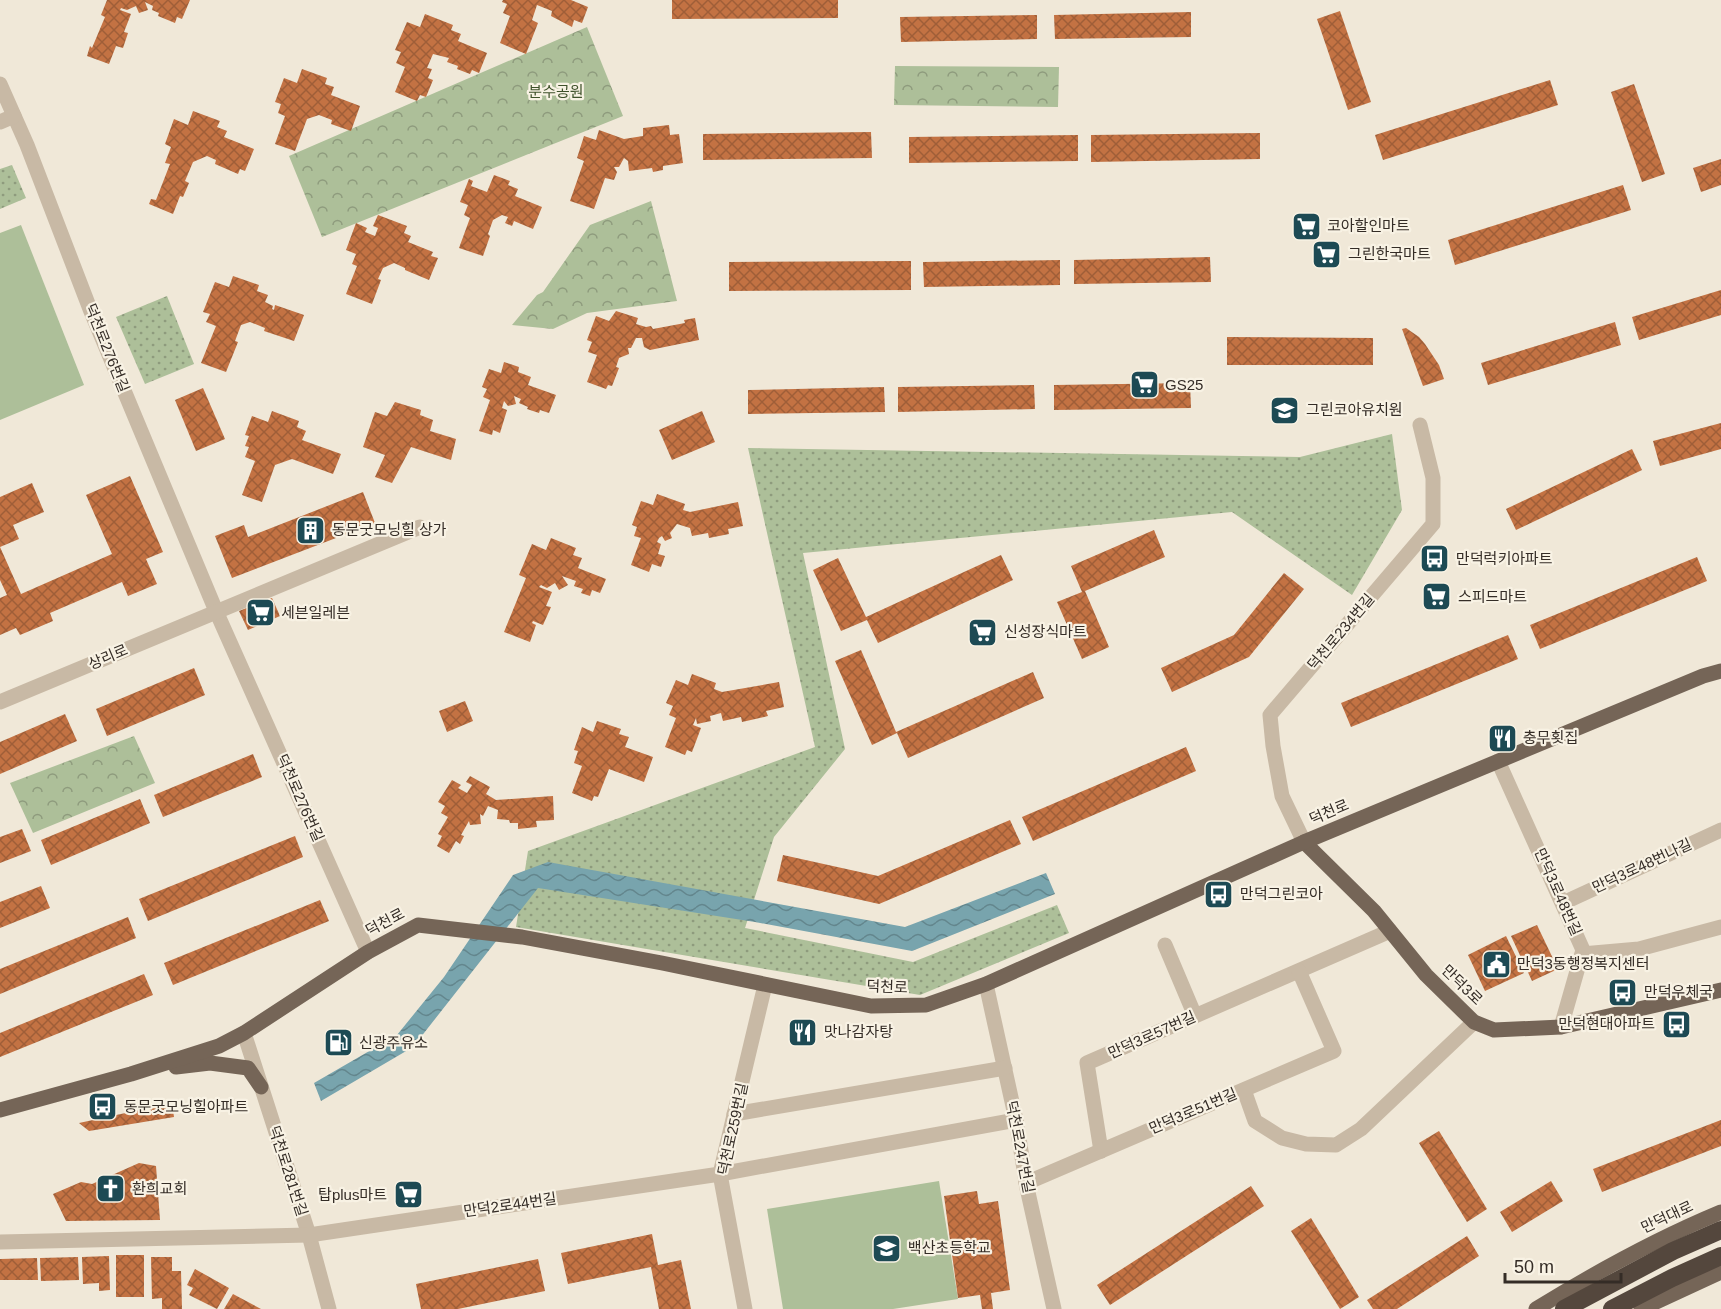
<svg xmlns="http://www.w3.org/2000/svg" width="1721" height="1309" font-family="Helvetica,'Noto Sans KR',sans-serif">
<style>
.grass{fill:url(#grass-dots)}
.park{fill:url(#park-crowns)}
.pitch{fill:#adbf99}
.water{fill:url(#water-waves)}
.building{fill:url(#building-cross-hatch)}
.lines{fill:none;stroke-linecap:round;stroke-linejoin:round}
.minor{stroke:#c8b9a5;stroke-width:15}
.major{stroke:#756557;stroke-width:15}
.highway{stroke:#54473d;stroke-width:18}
.labels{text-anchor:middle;stroke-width:4.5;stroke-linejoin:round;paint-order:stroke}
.park-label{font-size:15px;fill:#3e512a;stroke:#f8f2e4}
.poi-label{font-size:15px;fill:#342c26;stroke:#f8f2e4;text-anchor:start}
.street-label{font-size:15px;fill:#342c26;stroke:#f8f2e4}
</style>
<defs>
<pattern id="grass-dots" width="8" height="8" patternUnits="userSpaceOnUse" patternTransform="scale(1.5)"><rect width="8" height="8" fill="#adbf99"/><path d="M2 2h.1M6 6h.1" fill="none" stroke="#8e9b7d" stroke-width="1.8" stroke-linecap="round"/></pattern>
<pattern id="park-crowns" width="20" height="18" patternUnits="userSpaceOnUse" patternTransform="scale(1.5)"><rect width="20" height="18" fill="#adbf99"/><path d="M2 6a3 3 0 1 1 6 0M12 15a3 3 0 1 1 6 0" fill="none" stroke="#8e9b7d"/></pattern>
<pattern id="water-waves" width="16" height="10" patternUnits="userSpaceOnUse" patternTransform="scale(1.5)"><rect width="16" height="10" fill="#78a4ad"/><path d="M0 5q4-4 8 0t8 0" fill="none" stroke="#63868d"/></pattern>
<pattern id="building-cross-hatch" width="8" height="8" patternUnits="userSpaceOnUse" patternTransform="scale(1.5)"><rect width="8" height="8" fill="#c37243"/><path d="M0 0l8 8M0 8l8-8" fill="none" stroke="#9f5e38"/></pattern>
</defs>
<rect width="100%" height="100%" fill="#f0e8d8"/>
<g class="grass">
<polygon points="12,165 26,198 0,209 0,169"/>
<polygon points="167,296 194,364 145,384 116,317"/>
<polygon points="1392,434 1402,510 1352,595 1232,512 803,553 845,749 774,837 745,928 913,962 1057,905 1069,933 920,995 516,927 528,851 815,747 748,448 1300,457"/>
</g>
<g class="park">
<polygon points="587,27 623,116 322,237 289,156"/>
<polygon points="895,66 1059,67 1058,107 894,105"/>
<polygon points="651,201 677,301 587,313 553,329 512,325 537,295 543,292 590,225"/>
<polygon points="134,736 155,783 33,833 10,783"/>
</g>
<g class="pitch">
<polygon points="21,225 84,385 0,420 0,233"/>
<polygon points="939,1181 958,1299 893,1309 783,1309 767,1209"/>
</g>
<polygon class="water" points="548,862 905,927 1046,873 1055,894 912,951 755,922 538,888 413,1047 321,1101 314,1083 397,1035 444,977 513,875"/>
<g class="building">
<polygon points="107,0 190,0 182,19 177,17 175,23 158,16 159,13 152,10 153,6 145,2 148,10 139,13 136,6 127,10 121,8 120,10 131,14 124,32 128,33 123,48 116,46 109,64 87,56 90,46 92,48 105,17 101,15"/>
<polygon points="503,0 571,0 588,7 582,23 574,20 572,27 551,16 552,11 537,5 532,20 538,23 526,54 500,43 510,16 503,13 507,4 502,2"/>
<polygon points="672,0 838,0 838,18 672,19"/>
<polygon points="1340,11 1371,102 1348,110 1317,19"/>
<polygon points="1191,12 1191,37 1055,39 1054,15"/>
<polygon points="425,14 453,25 451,30 461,34 458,41 487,53 479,73 472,70 470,74 457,69 458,66 447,62 449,58 433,54 427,68 432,69 428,78 433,80 426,97 420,95 417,101 395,92 405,67 396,63 401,52 395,50 407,22 420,27"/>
<polygon points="1037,15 1037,39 901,42 900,17"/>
<polygon points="302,69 327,78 325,84 334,87 331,95 360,106 351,131 331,124 332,120 319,115 307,119 295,151 275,144 285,116 278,113 281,104 275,102 284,78 297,83"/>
<polygon points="1550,80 1558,105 1383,160 1375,135"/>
<polygon points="1634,84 1665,174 1642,182 1611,92"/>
<polygon points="193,111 220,121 217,127 227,131 224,137 254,149 245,171 240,169 238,174 215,164 216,160 207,156 193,162 185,181 189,183 183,197 180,196 173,214 149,204 151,199 156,200 170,164 165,163 171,147 165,144 174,119 188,125"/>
<polygon points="669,125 670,135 679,134 683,163 663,166 663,170 653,172 652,168 629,171 628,161 624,158 619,167 614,167 617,172 614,180 605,178 594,209 570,201 584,161 577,158 584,136 596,140 599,130 624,139 643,136 643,128"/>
<polygon points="871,132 872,158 703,160 703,134"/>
<polygon points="1260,133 1260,159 1091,162 1091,135"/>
<polygon points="1078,135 1078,161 909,163 909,137"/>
<polygon points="1721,159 1721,185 1701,192 1693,168"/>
<polygon points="494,175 510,181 508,185 518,189 515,196 542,207 533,229 514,221 512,226 505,223 508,217 502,215 493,220 488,234 490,236 483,256 459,248 470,218 464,215 468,205 460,202 469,179 473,181 471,186 487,192"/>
<polygon points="1623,185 1631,210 1455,265 1448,240"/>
<polygon points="378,215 407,226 404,233 411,236 408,242 433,252 431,256 438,258 429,280 405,270 405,268 394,263 383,268 378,279 381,280 372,304 346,294 357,266 352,264 356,254 346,250 356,223 367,228 365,232 375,236 378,228 373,226"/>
<polygon points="1210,257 1211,282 1074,284 1074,260"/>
<polygon points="1060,260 1060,285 924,287 923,262"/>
<polygon points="911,261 911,290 729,291 729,262"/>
<polygon points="233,276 259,285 257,291 268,295 265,302 273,306 272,309 274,310 275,305 304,315 294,341 264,331 265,328 250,322 241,325 235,341 238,342 226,372 201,363 216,326 206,322 210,314 203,312 215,282 229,287"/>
<polygon points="1721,290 1721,315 1639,340 1632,317"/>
<polygon points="616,311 638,318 636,324 646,327 651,326 653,329 685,323 684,320 695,318 699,340 650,350 644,347 642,338 636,338 631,348 628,348 629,354 619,358 616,367 619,368 612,386 608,385 606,389 587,382 597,355 588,352 592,342 587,340 596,316 609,321"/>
<polygon points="1615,322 1621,345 1488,385 1481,363"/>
<polygon points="1406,328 1419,337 1425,344 1439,365 1444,379 1423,386 1402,329"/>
<polygon points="1227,337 1373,338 1373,365 1227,365"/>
<polygon points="504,362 519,367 518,372 531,377 528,385 556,395 549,413 540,410 539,413 527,409 528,407 519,403 521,399 514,396 516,404 508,406 504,401 502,408 507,410 500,433 493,430 492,435 479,431 490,400 483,397 487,389 482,387 489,369 501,373"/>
<polygon points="1190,383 1191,408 1054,410 1054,385"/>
<polygon points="1034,385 1035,409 898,412 898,387"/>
<polygon points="884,387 885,412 748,414 748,390"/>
<polygon points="203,388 225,439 196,451 175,400"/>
<polygon points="395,402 421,410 420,415 433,420 430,431 456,439 451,460 411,447 392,483 375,477 385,455 363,447 375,412 387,416"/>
<polygon points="272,411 299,421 297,427 306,431 302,440 341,454 333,474 292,459 275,465 262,502 242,495 255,461 245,457 249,447 245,446 249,436 245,435 252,416 268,422"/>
<polygon points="702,411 715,442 672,460 659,430"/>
<polygon points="1721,423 1721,449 1660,466 1653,441"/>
<polygon points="1632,449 1642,470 1516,530 1506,509"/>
<polygon points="130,476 163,552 146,559 157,584 128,596 122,582 50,613 53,621 20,635 16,628 0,635 0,598 7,595 0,580 0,497 32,483 44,512 13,525 19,539 0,547 21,594 112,554 86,495"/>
<polygon points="363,492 375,523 232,578 215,536 244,525 248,537"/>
<polygon points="657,494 685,504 683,510 690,512 738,502 743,526 728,529 729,534 709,538 708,533 692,536 690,528 677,524 670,533 672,538 665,541 662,536 659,538 657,542 661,544 658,554 665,556 661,567 652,564 649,572 631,565 641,538 634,536 637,527 632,525 641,501 653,505"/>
<polygon points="1154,530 1165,557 1085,591 1109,647 1082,659 1057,602 1082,592 1071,566"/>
<polygon points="551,538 576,548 573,555 582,558 578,568 606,579 600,593 592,590 590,596 581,593 583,589 574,586 576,581 562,576 568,585 559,590 555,583 547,588 541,585 539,587 552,592 546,606 551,607 543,625 533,621 532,623 536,625 530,642 504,632 526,578 519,575 532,544 546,550"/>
<polygon points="1001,555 1013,580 878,643 867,620 841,631 813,570 838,558 866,617"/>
<polygon points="1697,557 1707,581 1540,649 1530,625"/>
<polygon points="1284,573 1304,589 1249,657 1172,692 1161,668 1234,635"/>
<polygon points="272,598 280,616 248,630 239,611"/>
<polygon points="1508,635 1518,659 1351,727 1341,703"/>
<polygon points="861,650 896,732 1033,672 1044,698 908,758 897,733 872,745 835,661"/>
<polygon points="194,668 205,695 107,736 96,709"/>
<polygon points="692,674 716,683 714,689 722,692 779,682 784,707 766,711 768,716 742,722 741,717 723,721 721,713 710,716 711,721 697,724 696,718 693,725 701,728 692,752 687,750 685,755 665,747 676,718 669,715 673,706 666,703 676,680 688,685"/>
<polygon points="465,701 473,721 447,732 439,711"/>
<polygon points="65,714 77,741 0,774 0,742"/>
<polygon points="597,721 621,729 619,734 629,737 625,747 653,757 644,782 609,769 598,797 594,796 592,801 572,793 582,766 574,763 578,751 574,750 582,727 593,732"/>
<polygon points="1186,747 1196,771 1033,841 1022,817"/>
<polygon points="253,754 262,777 163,817 154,795"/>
<polygon points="470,776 490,787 486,794 496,800 553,796 554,820 536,821 537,827 518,829 518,823 510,823 509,820 497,819 498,810 488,806 483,816 480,814 481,824 470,825 469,821 461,835 464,836 460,844 456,841 449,853 437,846 442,836 438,834 448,817 441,813 445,806 438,802 452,780 461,785 458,788 467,793 472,785 466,782"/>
<polygon points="140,799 150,823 51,865 41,840"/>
<polygon points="1010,820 1021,844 879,904 777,881 783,855 878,876"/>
<polygon points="22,829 31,851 0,863 0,837"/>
<polygon points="295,836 303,857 148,921 139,899"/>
<polygon points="41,886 50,908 0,928 0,902"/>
<polygon points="320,900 329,921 173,985 164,963"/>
<polygon points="128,917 136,938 0,994 0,969"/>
<polygon points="1537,925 1558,969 1532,981 1511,936"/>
<polygon points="1506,936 1524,973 1485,991 1468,955"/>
<polygon points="144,974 153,995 0,1057 0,1033"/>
<polygon points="172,1103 174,1117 89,1131 79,1123"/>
<polygon points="1721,1120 1721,1146 1602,1192 1593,1169"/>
<polygon points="1439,1131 1487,1209 1467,1222 1419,1143"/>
<polygon points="139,1163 156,1166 160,1220 66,1221 53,1194 81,1182 92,1184"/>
<polygon points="1551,1181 1563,1201 1512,1232 1500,1212"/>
<polygon points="1251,1186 1264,1206 1110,1305 1097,1285"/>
<polygon points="977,1191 979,1204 998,1201 1010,1290 991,1293 993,1309 982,1309 980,1295 958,1298 944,1196"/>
<polygon points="1311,1218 1359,1297 1340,1309 1291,1231"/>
<polygon points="652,1234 658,1265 681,1260 691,1309 659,1309 651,1267 568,1284 561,1253"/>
<polygon points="1467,1236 1479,1256 1397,1309 1373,1309 1367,1300"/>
<rect x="116" y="1255" width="28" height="42"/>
<polygon points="109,1256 110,1290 99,1291 99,1283 83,1284 82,1257"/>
<polygon points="78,1257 79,1280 41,1281 40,1258"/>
<polygon points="151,1257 172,1257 172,1271 181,1271 182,1309 162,1309 162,1298 152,1299"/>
<polygon points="37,1258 38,1280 0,1280 0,1259"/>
<polygon points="538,1259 545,1291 458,1309 421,1309 416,1284"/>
<polygon points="195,1269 229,1288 217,1309 189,1295 193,1288 187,1285"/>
<polygon points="233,1294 261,1309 224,1309"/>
</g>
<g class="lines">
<g class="minor">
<polyline points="0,84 27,145 90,309 216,611 368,952"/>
<polyline points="0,122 14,116"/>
<polyline points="0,702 420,527"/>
<polyline points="1498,761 1583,950 1561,1027"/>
<polyline points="1304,842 1282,796 1273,746 1270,715 1433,524 1433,478 1420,425"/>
<polyline points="1563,903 1721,830"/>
<polyline points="1165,945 1195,1016"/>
<polyline points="1582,954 1639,949 1721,927"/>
<polyline points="986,984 1016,1120 1027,1188 1054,1309"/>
<polyline points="244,1033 309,1235 329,1309"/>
<polyline points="1244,1090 1255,1121 1282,1138 1306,1144 1336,1145 1361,1129 1474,1022"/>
<polyline points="734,1114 1005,1068"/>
<polyline points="1101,1151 1087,1063 1390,931"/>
<polyline points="1026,1183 1334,1051 1299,971"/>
<polyline points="0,1242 309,1235 720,1174 1016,1120"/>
<polyline points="745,1309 720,1174 765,985"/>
</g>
<g class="major">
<polyline points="1304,842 1374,911 1426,975 1474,1022 1494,1030 1561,1027 1721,990"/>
<polyline points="176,1067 210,1063 248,1068 261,1087"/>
<polyline points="0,1110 131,1074 219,1046 244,1033 368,952 418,925 522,937 662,963 871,1006 926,1005 986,984 1304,842 1703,676 1721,671"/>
<path d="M1536,1309c60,-37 120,-70 185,-97"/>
<polyline points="1641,1309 1721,1272"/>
</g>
<g class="highway">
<polyline points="1564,1309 1673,1251 1721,1230"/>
<polyline points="1612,1309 1672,1278 1721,1256"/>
</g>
</g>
<defs>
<symbol id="supermarket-square" viewBox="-11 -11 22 22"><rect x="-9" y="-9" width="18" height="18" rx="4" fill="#1d4a54" stroke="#f8f2e4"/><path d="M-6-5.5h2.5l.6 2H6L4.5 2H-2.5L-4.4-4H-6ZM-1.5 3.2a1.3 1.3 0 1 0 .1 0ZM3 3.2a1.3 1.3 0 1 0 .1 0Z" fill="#fff"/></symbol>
<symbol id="school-square" viewBox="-11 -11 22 22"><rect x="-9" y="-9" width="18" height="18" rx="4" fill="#1d4a54" stroke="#f8f2e4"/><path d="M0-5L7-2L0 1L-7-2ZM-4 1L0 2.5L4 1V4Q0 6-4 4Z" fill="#fff"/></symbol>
<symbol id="building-square" viewBox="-11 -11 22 22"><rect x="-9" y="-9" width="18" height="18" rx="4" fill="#1d4a54" stroke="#f8f2e4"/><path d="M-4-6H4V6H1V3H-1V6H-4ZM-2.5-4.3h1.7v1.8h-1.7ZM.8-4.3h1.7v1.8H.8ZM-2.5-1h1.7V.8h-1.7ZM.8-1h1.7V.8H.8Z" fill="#fff"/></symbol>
<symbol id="bus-square" viewBox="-11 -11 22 22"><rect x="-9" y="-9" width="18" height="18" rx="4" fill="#1d4a54" stroke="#f8f2e4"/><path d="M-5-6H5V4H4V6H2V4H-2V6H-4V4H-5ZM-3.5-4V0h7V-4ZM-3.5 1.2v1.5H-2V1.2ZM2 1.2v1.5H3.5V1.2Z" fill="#fff"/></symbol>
<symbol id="restaurant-square" viewBox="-11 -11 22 22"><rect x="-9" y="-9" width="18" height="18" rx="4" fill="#1d4a54" stroke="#f8f2e4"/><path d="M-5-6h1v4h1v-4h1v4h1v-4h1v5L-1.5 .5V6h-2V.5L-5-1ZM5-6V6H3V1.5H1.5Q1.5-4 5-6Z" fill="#fff"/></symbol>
<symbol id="civic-square" viewBox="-11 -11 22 22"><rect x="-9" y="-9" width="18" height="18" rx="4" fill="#1d4a54" stroke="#f8f2e4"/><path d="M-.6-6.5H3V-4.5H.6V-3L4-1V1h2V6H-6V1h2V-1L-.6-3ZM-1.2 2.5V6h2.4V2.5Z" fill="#fff"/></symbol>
<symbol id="fuel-square" viewBox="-11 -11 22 22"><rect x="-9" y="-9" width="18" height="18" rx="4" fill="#1d4a54" stroke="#f8f2e4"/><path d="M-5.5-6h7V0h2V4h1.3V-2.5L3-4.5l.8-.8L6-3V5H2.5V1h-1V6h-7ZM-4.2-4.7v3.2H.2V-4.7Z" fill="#fff"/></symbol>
<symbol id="church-square" viewBox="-11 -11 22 22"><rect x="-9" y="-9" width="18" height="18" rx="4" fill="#1d4a54" stroke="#f8f2e4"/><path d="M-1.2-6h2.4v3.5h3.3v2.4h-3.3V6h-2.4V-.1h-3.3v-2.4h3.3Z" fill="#fff"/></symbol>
</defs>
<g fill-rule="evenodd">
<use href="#supermarket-square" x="1290" y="210" width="33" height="33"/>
<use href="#supermarket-square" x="1310" y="238" width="33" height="33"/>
<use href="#supermarket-square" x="1128" y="368" width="33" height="33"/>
<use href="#school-square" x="1268" y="394" width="33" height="33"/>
<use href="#building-square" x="294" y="514" width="33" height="33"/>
<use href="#bus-square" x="1418" y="542" width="33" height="33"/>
<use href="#supermarket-square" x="1420" y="580" width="33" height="33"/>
<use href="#supermarket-square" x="244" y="596" width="33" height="33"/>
<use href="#supermarket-square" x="966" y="616" width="33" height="33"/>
<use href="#restaurant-square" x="1486" y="722" width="33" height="33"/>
<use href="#bus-square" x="1202" y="878" width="33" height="33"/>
<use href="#civic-square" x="1480" y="948" width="33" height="33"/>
<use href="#bus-square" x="1606" y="976" width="33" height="33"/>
<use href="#bus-square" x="1660" y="1008" width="33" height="33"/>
<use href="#restaurant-square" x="786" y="1016" width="33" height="33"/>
<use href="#fuel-square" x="322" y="1026" width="33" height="33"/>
<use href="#bus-square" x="86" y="1090" width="33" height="33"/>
<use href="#church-square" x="94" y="1172" width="33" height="33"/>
<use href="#supermarket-square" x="392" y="1178" width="33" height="33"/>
<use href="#school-square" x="870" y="1232" width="33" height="33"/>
</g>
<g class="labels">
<g class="park-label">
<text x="556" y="97">분수공원</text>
</g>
<g class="poi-label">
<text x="1327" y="231">코아할인마트</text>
<text x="1348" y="259">그린한국마트</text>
<text x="1165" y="390">GS25</text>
<text x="1306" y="415">그린코아유치원</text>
<text x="332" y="535">동문굿모닝힐 상가</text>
<text x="1456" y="564">만덕럭키아파트</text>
<text x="1458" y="602">스피드마트</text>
<text x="281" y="618">세븐일레븐</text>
<text x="1004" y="637">신성장식마트</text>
<text x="1523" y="743">충무횟집</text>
<text x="1240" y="899">만덕그린코아</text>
<text x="1517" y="969">만덕3동행정복지센터</text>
<text x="1644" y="997">만덕우체국</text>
<text x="1655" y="1029" text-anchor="end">만덕현대아파트</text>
<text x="824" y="1037">맛나감자탕</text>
<text x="359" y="1048">신광주유소</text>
<text x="124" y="1112">동문굿모닝힐아파트</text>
<text x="132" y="1194">환희교회</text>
<text x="387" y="1200" text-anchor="end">탑plus마트</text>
<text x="908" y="1253">백산초등학교</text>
</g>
<g class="street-label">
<text transform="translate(107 348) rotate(68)" y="5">덕천로276번길</text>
<text transform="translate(1341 632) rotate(-50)" y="5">덕천로234번길</text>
<text transform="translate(108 657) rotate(-23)" y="5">상리로</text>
<text transform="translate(300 798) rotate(66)" y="5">덕천로276번길</text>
<text transform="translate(1329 812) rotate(-23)" y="5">덕천로</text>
<text transform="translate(1642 866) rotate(-25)" y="5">만덕3로48번나길</text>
<text transform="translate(1558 892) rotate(66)" y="5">만덕3로48번길</text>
<text transform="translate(385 922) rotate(-28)" y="5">덕천로</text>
<text transform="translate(1462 985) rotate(44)" y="5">만덕3로</text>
<text transform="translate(887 987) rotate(2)" y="5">덕천로</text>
<text transform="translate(1152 1035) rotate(-24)" y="5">만덕3로57번길</text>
<text transform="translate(1193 1111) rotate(-23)" y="5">만덕3로51번길</text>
<text transform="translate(733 1129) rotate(-78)" y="5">덕천로259번길</text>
<text transform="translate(1020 1147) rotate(79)" y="5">덕천로247번길</text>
<text transform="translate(288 1171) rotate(72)" y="5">덕천로281번길</text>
<text transform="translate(510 1205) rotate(-8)" y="5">만덕2로44번길</text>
<text transform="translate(1667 1217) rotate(-25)" y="5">만덕대로</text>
</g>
</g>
<path d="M1505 1273v9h116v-9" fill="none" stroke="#342c26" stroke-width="3"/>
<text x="1514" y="1273" font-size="18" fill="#342c26" stroke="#f8f2e4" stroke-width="4.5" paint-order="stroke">50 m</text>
</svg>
